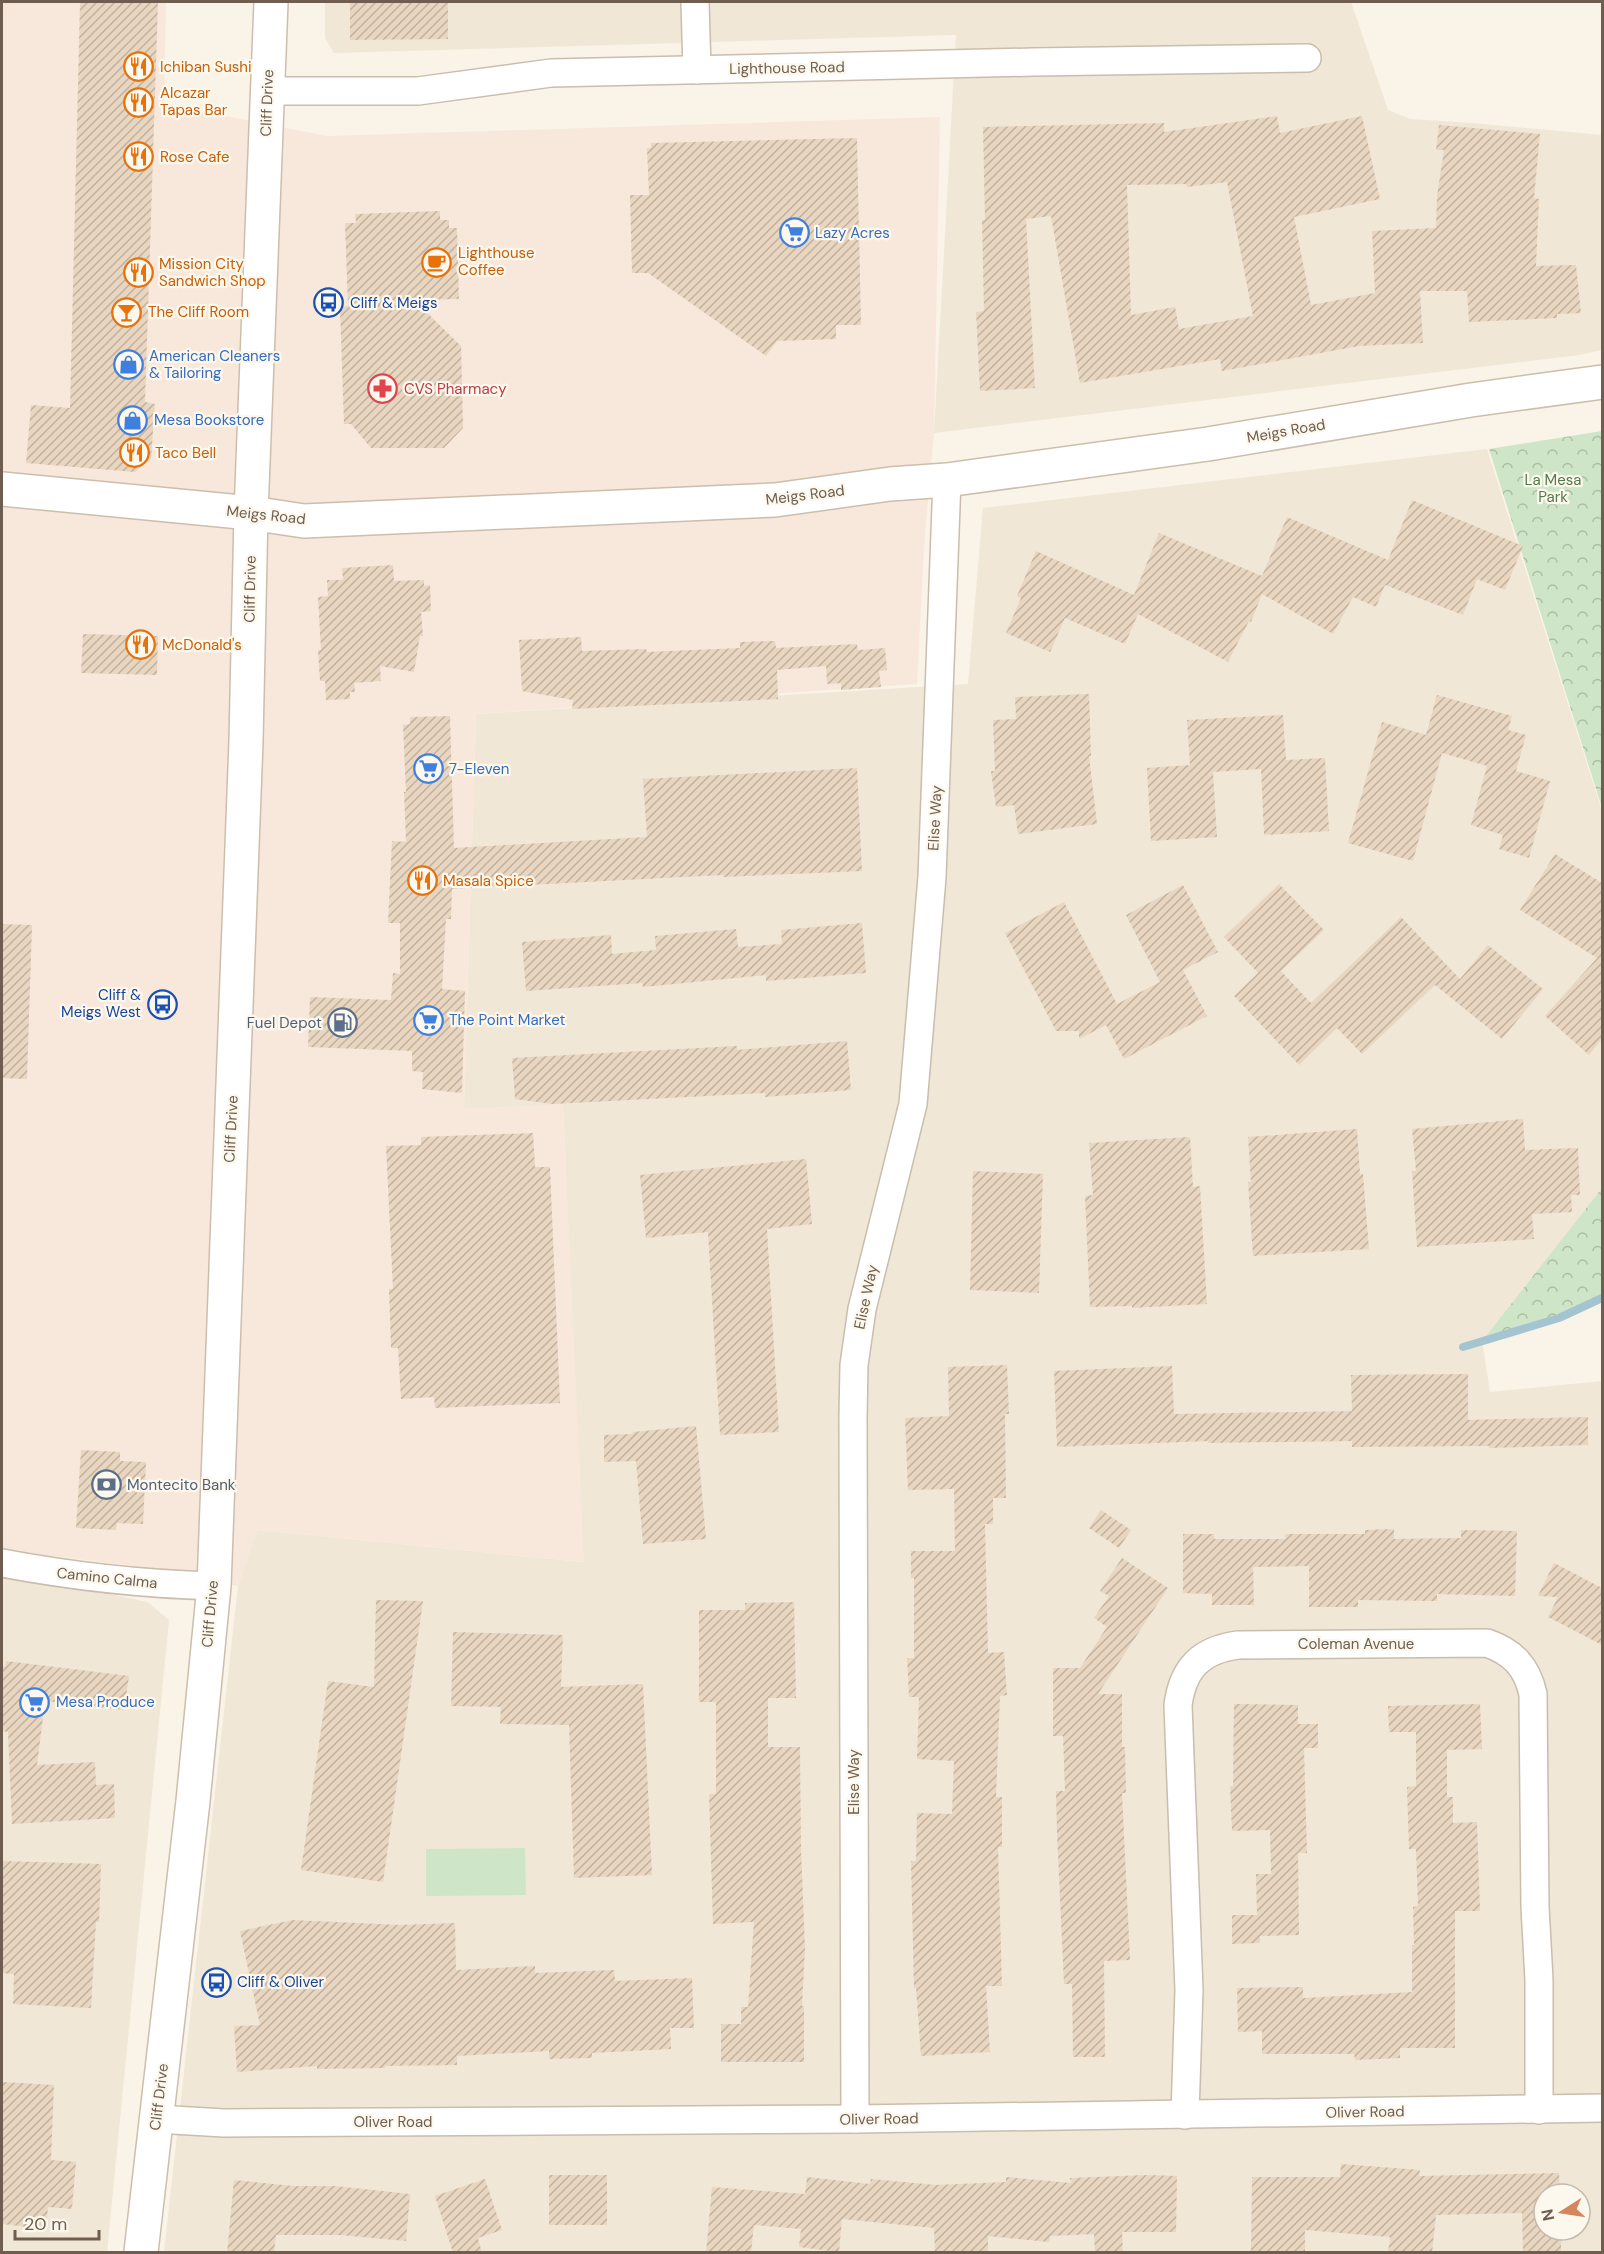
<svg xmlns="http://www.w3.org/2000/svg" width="1604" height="2254" font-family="'DM Sans',sans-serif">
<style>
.residential{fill:#f0e7d6;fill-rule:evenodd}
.commercial{fill:#f8e8dc}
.grass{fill:#cfe5c7}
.park{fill:url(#park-crowns)}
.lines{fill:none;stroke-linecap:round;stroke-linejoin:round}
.stream{stroke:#a5c4d1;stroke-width:8}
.building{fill:url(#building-hatch);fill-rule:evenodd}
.minor-casing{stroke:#c9bdae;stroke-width:30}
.secondary-casing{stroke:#ccbead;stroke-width:36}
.minor{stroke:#fff;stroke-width:27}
.secondary{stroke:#fff;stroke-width:33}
.labels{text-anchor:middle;stroke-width:4.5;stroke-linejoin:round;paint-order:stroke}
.food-label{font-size:15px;fill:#c56008;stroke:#fdf8ed;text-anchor:start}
.street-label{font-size:15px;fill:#6f5e4f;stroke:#fdf8ed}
.shop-label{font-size:15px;fill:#366cbe;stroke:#fdf8ed;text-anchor:start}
.transit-label{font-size:15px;fill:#164399;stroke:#fdf8ed;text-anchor:start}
.health-label{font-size:15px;fill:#be3a42;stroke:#fdf8ed;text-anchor:start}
.park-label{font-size:15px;fill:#537a4b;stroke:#fdf8ed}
.service-label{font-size:15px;fill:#4e5e75;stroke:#fdf8ed;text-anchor:end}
</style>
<defs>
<pattern id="park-crowns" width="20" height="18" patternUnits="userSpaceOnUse" patternTransform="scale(1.5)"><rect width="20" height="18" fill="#cfe5c7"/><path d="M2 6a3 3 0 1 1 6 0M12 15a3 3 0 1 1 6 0" fill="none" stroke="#acbda4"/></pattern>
<pattern id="building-hatch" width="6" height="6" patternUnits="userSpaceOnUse" patternTransform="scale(1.5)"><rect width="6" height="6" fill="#e9d6c0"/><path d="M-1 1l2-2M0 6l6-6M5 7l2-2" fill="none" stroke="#c1b19e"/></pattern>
</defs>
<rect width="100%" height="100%" fill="#f9f4e7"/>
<g class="residential">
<polygon points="325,2 1351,2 1388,110 1410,119 1472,123 1602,135 1602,350 1579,355 934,433 956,35 334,53 325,38"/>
<path d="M1487,449l115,362v377l-120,153 8,51 112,-11v871h-1438l74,-666 19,-56 326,32 -20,-457 -99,4 12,-395 492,-30 15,-176zM1544,2194h36v36h-36z"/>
<polygon points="2,1571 147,1602 169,1620 107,2252 2,2252"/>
</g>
<polygon class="commercial" points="2,2 166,2 164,104 327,136 940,117 934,433 924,547 917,684 476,714 464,1109 563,1104 584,1562 258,1530 238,1586 151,1568 2,1550"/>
<polygon class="grass" points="525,1848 526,1895 426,1896 426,1849"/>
<g class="park">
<polygon points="1602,431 1602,808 1489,449"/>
<polygon points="1602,1188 1602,1298 1559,1318 1482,1341"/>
</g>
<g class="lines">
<polyline class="stream" points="1463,1347 1559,1318 1602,1298"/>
</g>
<g class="building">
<polygon points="80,2 158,2 145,402 155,404 151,459 135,472 26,463 31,405 70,408"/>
<polygon points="350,2 448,2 448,39 350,40"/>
<path d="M1277,116l3,17 82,-17 18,83 -86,18 17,88 64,-12 -3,-62 64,-3 1,-32 7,-46h-8l3,-25 101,9 -6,64 5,1 -3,67 40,-1 5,48 -24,1v4l-88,4 -2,-31h-47l3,52 -64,3 -137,25 -2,-12 -140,24 -29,-167 -25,3 9,169 -55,3 -4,-79 8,-1 -2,-91h3l-2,-93 181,-4v9zM1227,182l26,134 -74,13 -4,-22 -44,8 -4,-130 59,-1 1,3z"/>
<polygon points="857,138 861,325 836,325 836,339 777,341 766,356 648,273 632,273 630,195 649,195 647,148 651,148 651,143"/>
<polygon points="440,211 440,220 449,220 449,228 457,228 459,299 414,300 461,346 463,428 444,448 371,448 351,424 344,424 340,307 348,306 345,223 356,223 355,214"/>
<polygon points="1412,500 1523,546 1505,590 1477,579 1463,615 1385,585 1376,607 1353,597 1333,634 1262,594 1251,622 1249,621 1228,662 1138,614 1125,644 1065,618 1050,652 1006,633 1021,598 1017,596 1036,551 1134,595 1159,533 1262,576 1287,517 1388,560"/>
<polygon points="393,565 394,581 424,580 424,586 430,585 431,611 421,612 423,636 420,636 414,672 380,666 381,681 354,683 355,692 350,692 350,699 326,700 325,681 320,681 318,650 321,650 318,597 328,596 327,580 343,580 342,568"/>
<polygon points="83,634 158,636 157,675 81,673"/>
<polygon points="581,637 582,651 646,649 647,652 740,648 740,642 775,641 776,648 857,644 858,650 885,648 887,670 879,671 881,687 841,690 841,683 827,684 826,666 777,670 778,699 572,709 573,700 522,691 519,640"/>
<polygon points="1089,694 1091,756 1089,756 1097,824 1018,834 1014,805 996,807 991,771 995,771 993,720 1016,719 1015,697"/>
<polygon points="1437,695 1512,716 1508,730 1526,735 1516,771 1550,781 1529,858 1499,849 1503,835 1471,825 1487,766 1442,753 1413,861 1348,843 1382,722 1426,735"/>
<polygon points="1283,715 1286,760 1325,758 1329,831 1264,835 1261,769 1213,772 1217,837 1151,841 1147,768 1190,765 1187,720"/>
<polygon points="450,716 454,848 647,837 643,779 857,768 862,871 723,877 723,875 452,889 451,919 446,919 442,989 465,991 462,1093 422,1089 423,1072 412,1071 412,1051 308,1047 310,997 391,1000 393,973 400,974 400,923 388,923 392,841 406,842 404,792 406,792 403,725 410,724 410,717"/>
<polygon points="1555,854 1602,883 1602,1039 1589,1055 1545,1016 1597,958 1520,910"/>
<polygon points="1279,884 1324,930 1281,971 1311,1003 1401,917 1460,979 1488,945 1543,989 1502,1039 1435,985 1362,1054 1337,1028 1299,1065 1234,996 1258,973 1224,937"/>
<polygon points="1183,885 1218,952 1183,970 1207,1016 1124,1059 1106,1025 1079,1039 1079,1031 1056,1031 1005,933 1064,902 1117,1004 1160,982 1126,915"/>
<polygon points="862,923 866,973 766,981 766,975 643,987 642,983 526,991 522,942 611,935 612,954 656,950 655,936 736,929 738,947 782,944 781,930"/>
<polygon points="2,924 32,925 27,1079 2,1078"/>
<polygon points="847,1041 851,1090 765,1097 765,1093 553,1104 515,1099 512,1058 737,1046 737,1050"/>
<polygon points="1523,1119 1525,1150 1578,1148 1580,1195 1571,1195 1572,1212 1532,1214 1534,1239 1417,1247 1412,1171 1416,1171 1412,1129"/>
<polygon points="1357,1129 1360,1174 1363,1174 1369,1249 1253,1256 1248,1182 1251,1182 1248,1137"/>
<polygon points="533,1133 535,1167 550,1167 560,1403 435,1408 434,1397 401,1399 398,1348 391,1348 389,1289 393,1289 386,1146 421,1145 421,1137"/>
<polygon points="1190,1137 1193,1187 1200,1186 1207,1304 1132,1308 1132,1306 1090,1307 1085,1196 1093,1195 1089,1143"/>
<polygon points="806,1159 812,1224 767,1229 779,1432 720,1435 708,1232 646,1238 640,1175"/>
<polygon points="973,1171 1043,1174 1039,1293 970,1290"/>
<polygon points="1007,1365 1009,1414 1005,1414 1006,1498 993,1498 993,1524 985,1524 988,1653 1004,1652 1007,1695 1000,1696 996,1797 1002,1797 1002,1847 998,1847 1002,1986 986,1986 990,2052 921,2056 916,1988 914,1988 911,1861 916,1861 917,1813 952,1814 954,1761 917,1759 919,1697 909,1697 907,1658 914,1658 914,1578 911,1578 911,1551 955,1551 954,1489 908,1490 905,1418 949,1416 948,1367"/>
<polygon points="1172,1366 1174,1414 1352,1411 1351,1375 1468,1374 1468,1420 1588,1417 1588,1445 1489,1448 1489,1446 1352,1447 1352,1441 1208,1443 1208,1441 1057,1447 1054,1371"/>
<polygon points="696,1426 706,1539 643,1544 636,1461 604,1462 604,1435 633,1434 633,1432"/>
<polygon points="81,1450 120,1452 120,1461 146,1462 143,1524 117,1523 116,1530 76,1528"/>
<polygon points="1101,1510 1131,1530 1119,1548 1089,1528"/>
<polygon points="1394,1529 1394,1539 1461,1538 1461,1530 1517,1531 1515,1596 1437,1594 1437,1601 1358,1600 1358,1607 1309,1607 1309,1566 1253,1567 1254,1605 1212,1605 1212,1594 1183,1593 1183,1534 1214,1534 1214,1539 1286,1539 1285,1534 1365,1534 1365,1530"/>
<polygon points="1122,1558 1168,1588 1098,1694 1122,1694 1122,1747 1125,1747 1126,1793 1122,1793 1130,1960 1104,1961 1105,2057 1073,2057 1072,1984 1064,1984 1057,1833 1056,1791 1065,1791 1063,1736 1053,1736 1053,1668 1080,1668 1107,1627 1094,1618 1109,1596 1100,1591"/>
<polygon points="1554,1563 1602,1588 1602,1645 1548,1617 1558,1597 1538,1596"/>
<polygon points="376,1600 423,1601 383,1882 301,1870 328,1681 374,1687"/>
<polygon points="794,1602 796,1698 768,1698 768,1747 800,1747 801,1850 805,1948 802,2006 804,2006 804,2062 721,2062 721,2024 741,2024 741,2007 748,2007 754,1922 713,1924 709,1794 716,1794 716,1702 699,1702 699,1610 745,1610 745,1603"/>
<polygon points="453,1632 563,1635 561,1687 643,1684 652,1875 574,1878 569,1725 500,1724 501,1707 451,1706"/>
<polygon points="6,1661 129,1676 124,1710 45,1701 37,1765 95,1762 96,1785 114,1784 115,1818 12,1824 8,1732 2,1731 2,1666 5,1667"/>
<polygon points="1234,1704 1298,1705 1298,1724 1318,1724 1318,1748 1304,1748 1307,1853 1298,1853 1299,1935 1260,1936 1260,1943 1232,1944 1232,1915 1257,1915 1256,1874 1271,1874 1270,1830 1232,1831 1230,1786 1233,1786"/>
<polygon points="1480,1704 1482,1749 1447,1750 1447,1797 1453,1797 1453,1823 1477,1822 1480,1911 1455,1911 1455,2048 1400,2048 1400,2058 1355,2060 1354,2054 1262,2054 1262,2031 1238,2032 1237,1988 1303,1987 1303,1998 1412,1992 1412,1945 1414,1945 1413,1907 1418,1906 1416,1849 1409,1849 1407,1787 1416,1786 1416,1732 1389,1732 1388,1706"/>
<polygon points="2,1861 101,1864 99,1922 96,1922 91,2008 13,2004 14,1974 2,1973"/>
<polygon points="293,1920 401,1925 455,1923 456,1970 535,1966 535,1973 614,1970 615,1981 692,1978 694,2028 670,2028 671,2049 592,2053 592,2058 549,2059 549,2051 457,2056 457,2065 385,2066 385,2068 317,2069 317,2066 237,2072 234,2026 260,2025 240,1931"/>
<polygon points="2,2082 54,2085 51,2160 76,2162 72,2209 48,2207 46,2229 2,2224"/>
<polygon points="1341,2164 1420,2170 1419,2176 1559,2173 1560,2194 1544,2194 1544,2230 1561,2230 1561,2253 1523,2253 1522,2213 1436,2215 1432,2253 1388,2253 1390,2237 1305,2230 1305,2253 1251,2253 1252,2177 1340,2177"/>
<rect x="549" y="2175" width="58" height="50"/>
<polygon points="1146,2175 1177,2176 1176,2232 1122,2232 1123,2253 1095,2253 1094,2234 1050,2236 1049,2242 988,2236 988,2253 935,2253 934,2228 842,2219 839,2252 799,2247 801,2229 754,2225 751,2253 706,2253 712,2187 805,2194 807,2177 870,2184 871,2179 936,2185 1006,2182 1006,2177 1071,2183 1070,2178"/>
<polygon points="485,2179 502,2230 478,2238 482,2253 453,2253 435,2196"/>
<polygon points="234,2180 293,2186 335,2186 410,2194 406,2241 340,2235 276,2235 274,2253 227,2253"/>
</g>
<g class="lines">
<defs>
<g id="minor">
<polyline points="695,2 697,70"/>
<polyline points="267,91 418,91 551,73 1033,62 1307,58"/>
<path d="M2,1563c69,13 141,21 212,23"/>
<path d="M1185,2115l4,-125 -11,-285c5,-37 23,-55 60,-60l249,-2c26,9 40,24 46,51l2,213 4,73v130"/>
<polyline points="156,2119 224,2123 855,2119 1602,2108"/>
<polyline points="855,2119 853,1418 854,1365 862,1309 913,1104 932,877 947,480"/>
</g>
<g id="secondary">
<polyline points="2,489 251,513 304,521 775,500 890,484 947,480 1208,444 1471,400 1602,382"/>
<polyline points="141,2252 193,1801 214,1586 246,741 251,513 271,2"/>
</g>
</defs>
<use href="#minor" class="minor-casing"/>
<use href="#secondary" class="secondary-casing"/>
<use href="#minor" class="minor"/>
<use href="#secondary" class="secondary"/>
</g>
<defs>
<symbol id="restaurant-ring" viewBox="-11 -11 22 22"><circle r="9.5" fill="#fdf8ed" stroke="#e8710a" stroke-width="1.5"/><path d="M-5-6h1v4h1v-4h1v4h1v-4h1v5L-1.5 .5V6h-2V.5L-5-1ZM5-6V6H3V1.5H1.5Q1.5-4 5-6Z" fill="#e8710a"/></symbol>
<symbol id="supermarket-ring" viewBox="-11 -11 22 22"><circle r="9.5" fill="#fdf8ed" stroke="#3f7fe0" stroke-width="1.5"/><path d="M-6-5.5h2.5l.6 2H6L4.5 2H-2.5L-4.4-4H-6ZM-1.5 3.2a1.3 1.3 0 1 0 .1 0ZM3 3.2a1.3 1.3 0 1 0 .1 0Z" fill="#3f7fe0"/></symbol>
<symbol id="cafe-ring" viewBox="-11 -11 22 22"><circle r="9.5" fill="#fdf8ed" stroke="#e8710a" stroke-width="1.5"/><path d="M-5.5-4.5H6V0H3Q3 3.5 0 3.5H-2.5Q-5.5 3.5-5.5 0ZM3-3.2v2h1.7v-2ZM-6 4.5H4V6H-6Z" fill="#e8710a"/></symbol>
<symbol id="bus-ring" viewBox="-11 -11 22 22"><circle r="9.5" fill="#fdf8ed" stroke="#1a4fb4" stroke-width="1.5"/><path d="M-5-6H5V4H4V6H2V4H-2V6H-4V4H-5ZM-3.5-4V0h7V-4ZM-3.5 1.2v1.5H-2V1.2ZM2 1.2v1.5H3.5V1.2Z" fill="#1a4fb4"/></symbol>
<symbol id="bar-ring" viewBox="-11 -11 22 22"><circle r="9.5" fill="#fdf8ed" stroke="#e8710a" stroke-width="1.5"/><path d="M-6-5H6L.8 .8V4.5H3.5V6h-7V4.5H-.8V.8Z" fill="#e8710a"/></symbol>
<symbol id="shop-ring" viewBox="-11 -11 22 22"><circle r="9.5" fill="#fdf8ed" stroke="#3f7fe0" stroke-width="1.5"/><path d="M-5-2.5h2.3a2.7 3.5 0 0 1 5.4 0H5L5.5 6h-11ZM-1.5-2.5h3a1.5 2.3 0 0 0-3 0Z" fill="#3f7fe0"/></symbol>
<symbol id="pharmacy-ring" viewBox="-11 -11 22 22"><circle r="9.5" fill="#fdf8ed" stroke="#e0444e" stroke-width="1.5"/><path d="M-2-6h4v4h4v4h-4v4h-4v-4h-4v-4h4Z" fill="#e0444e"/></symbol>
<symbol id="fuel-ring" viewBox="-11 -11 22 22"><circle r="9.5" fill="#fdf8ed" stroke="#5c6f8a" stroke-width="1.5"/><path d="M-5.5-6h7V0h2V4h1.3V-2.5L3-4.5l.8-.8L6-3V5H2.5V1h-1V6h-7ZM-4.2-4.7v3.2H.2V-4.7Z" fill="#5c6f8a"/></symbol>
<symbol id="bank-ring" viewBox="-11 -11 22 22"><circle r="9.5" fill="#fdf8ed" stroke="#5c6f8a" stroke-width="1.5"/><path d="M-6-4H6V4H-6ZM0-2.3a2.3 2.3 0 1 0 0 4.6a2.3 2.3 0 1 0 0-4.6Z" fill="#5c6f8a"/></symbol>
</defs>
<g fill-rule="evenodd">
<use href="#restaurant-ring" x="122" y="50" width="33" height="33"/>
<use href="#restaurant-ring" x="122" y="86" width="33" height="33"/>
<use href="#restaurant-ring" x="122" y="140" width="33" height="33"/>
<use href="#supermarket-ring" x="778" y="216" width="33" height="33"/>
<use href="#cafe-ring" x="420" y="246" width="33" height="33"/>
<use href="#restaurant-ring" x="122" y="256" width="33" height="33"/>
<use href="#bus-ring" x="312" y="286" width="33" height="33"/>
<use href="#bar-ring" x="110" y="296" width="33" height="33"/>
<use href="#shop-ring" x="112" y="348" width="33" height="33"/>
<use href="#pharmacy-ring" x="366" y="372" width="33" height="33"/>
<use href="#shop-ring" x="116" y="404" width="33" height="33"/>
<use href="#restaurant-ring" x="118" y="436" width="33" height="33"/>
<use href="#restaurant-ring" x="124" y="628" width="33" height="33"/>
<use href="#supermarket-ring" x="412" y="752" width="33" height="33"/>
<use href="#restaurant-ring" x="406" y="864" width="33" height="33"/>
<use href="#bus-ring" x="146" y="988" width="33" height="33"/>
<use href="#supermarket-ring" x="412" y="1004" width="33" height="33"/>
<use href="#fuel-ring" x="326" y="1006" width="33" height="33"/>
<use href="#bank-ring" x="90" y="1468" width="33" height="33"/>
<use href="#supermarket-ring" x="18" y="1686" width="33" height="33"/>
<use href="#bus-ring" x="200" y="1966" width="33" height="33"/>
</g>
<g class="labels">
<g class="food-label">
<text x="160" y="72">Ichiban Sushi</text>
<text x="160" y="98">Alcazar<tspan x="160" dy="17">Tapas Bar</tspan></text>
<text x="160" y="162">Rose Cafe</text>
<text x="458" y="258">Lighthouse<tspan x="458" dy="17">Coffee</tspan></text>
<text x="159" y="269">Mission City<tspan x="159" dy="17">Sandwich Shop</tspan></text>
<text x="148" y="317">The Cliff Room</text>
<text x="155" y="458">Taco Bell</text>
<text x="162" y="650">McDonald's</text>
<text x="443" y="886">Masala Spice</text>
</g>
<g class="street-label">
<text transform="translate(787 68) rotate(-1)" y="5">Lighthouse Road</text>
<text transform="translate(267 103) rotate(-88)" y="5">Cliff Drive</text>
<text transform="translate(1286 431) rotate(-10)" y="5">Meigs Road</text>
<text transform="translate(805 495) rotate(-7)" y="5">Meigs Road</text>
<text transform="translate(266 515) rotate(6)" y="5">Meigs Road</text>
<text transform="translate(250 589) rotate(-89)" y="5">Cliff Drive</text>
<text transform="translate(935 818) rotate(-87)" y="5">Elise Way</text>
<text transform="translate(231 1129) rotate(-87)" y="5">Cliff Drive</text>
<text transform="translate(866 1297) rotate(-78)" y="5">Elise Way</text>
<text transform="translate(107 1578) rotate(6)" y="5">Camino Calma</text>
<text transform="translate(210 1614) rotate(-85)" y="5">Cliff Drive</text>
<text x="1356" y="1649">Coleman Avenue</text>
<text transform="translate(854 1782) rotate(-90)" y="5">Elise Way</text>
<text transform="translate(159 2097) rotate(-83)" y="5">Cliff Drive</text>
<text transform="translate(1365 2112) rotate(-1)" y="5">Oliver Road</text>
<text transform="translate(879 2119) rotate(-1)" y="5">Oliver Road</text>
<text x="393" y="2127">Oliver Road</text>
</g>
<g class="shop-label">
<text x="815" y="238">Lazy Acres</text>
<text x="149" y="361">American Cleaners<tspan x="149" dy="17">&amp; Tailoring</tspan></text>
<text x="154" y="425">Mesa Bookstore</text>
<text x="449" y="774">7-Eleven</text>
<text x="449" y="1025">The Point Market</text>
<text x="56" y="1707">Mesa Produce</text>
</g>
<g class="transit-label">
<text x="350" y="308">Cliff &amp; Meigs</text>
<text x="141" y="1000" text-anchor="end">Cliff &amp;<tspan x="141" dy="17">Meigs West</tspan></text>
<text x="237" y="1987">Cliff &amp; Oliver</text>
</g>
<g class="health-label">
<text x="404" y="394">CVS Pharmacy</text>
</g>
<g class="park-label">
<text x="1553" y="485">La Mesa<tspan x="1553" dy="17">Park</tspan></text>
</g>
<g class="service-label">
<text x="322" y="1028">Fuel Depot</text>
<text x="127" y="1490" text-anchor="start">Montecito Bank</text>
</g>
</g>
<rect width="1604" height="2254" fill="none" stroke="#6f5e4f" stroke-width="6"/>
<g transform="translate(1562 2212) rotate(258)"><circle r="28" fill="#fdf8ed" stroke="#c4baae" stroke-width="1.5"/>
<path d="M0-4.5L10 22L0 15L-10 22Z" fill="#d4865c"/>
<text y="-9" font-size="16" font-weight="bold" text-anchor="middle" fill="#6f5e4f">N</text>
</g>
<path d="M15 2230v9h84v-9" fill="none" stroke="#6f5e4f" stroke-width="3"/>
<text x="24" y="2230" font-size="18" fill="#6f5e4f" stroke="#fdf8ed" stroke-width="4.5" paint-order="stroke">20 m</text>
</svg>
